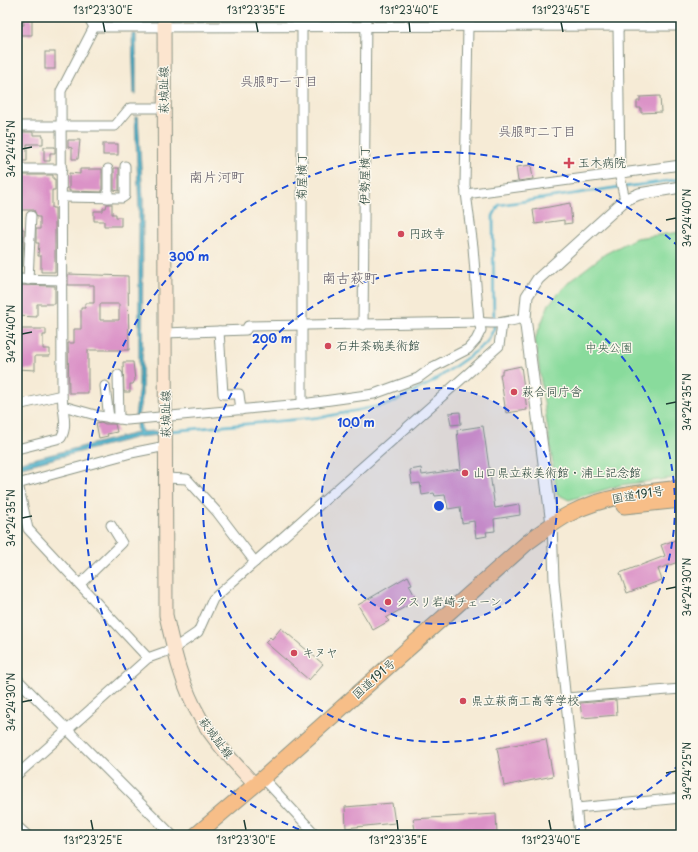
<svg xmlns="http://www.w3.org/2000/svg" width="698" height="852" font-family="'Playpen Sans','Klee One',sans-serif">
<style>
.green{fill:#89db9c;stroke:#548c68}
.water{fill:#4cb0cb;stroke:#367680}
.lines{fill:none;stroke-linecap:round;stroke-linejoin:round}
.stream{stroke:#4cb0cb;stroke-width:2.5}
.building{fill:#db93c7;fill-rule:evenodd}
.minor-casing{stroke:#8a9485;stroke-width:11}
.tertiary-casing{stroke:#8a9485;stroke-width:13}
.secondary-casing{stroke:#8a9485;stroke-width:15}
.trunk-casing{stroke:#8a9485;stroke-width:17}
.minor{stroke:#fff;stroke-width:9}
.tertiary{stroke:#fff;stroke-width:11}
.secondary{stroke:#fce5cf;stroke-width:13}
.trunk{stroke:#f7be88;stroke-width:15}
.ticks{fill:none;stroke:#1f3d34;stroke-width:1.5}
.ring{fill:none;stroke:#1d4ed8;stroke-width:2;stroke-dasharray:7 5}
.poi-dot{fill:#d1495b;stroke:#fbf7ec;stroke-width:1.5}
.labels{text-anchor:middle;stroke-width:3;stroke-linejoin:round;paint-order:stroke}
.street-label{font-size:12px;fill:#1f3d34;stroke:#fbf7ec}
.poi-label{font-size:12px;fill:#1f3d34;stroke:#fbf7ec;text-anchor:start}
.park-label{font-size:12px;fill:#345d49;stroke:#fbf7ec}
.neighbourhood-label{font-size:13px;fill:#615b67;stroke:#fbf7ec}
.quarter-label{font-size:14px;fill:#615b67;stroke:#fbf7ec}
.centre{fill:#1d4ed8;stroke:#fbf7ec;stroke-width:2}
.ring-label{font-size:12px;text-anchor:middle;font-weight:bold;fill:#1d4ed8;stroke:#fbf7ec;stroke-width:3;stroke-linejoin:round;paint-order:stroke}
.neatline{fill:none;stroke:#1f3d34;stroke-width:1.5}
.ticks-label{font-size:10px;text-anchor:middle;fill:#1f3d34}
</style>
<rect width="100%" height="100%" fill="#fbf7ec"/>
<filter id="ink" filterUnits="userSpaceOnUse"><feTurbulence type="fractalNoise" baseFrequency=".025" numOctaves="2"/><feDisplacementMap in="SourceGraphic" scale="8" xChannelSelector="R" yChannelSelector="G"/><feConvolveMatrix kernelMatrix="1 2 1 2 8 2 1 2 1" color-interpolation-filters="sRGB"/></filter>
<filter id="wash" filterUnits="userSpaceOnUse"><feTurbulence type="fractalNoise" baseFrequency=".012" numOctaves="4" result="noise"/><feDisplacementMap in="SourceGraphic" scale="16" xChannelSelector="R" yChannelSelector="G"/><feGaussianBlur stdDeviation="0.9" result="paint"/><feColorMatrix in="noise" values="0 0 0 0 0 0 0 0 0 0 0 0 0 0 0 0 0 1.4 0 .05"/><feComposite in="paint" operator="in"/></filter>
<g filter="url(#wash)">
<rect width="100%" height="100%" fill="#f6ebd6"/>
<polygon class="green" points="681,232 681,477 621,485 569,500 557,494 535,339 549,304 570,281 605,254 636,238"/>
<g class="water">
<polygon points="132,34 136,34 136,94 134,94"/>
<polygon points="135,117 138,117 143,200 142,396 138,416 135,417 139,386 139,208"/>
<polygon points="140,422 142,432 157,431 158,435 138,437 17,468 17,463 137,433 136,423"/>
</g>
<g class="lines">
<g class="stream">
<polyline points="625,187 681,179"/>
<polyline points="170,431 323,417 389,404 431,383 471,355 486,343 494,329 493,216 499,205 620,187"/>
</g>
</g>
<g id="blocks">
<g class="building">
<polygon points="23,19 32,19 32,35 17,35 17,25 24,25"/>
<rect x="45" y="52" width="10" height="17"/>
<polygon points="660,96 661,112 641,113 641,108 637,108 637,101 640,101 640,97"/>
<polygon points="17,132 33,132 33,135 43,135 43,144 27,144 27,161 17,161"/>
<polygon points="68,140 80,140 78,159 72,159 72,148 68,147"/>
<rect x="103" y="144" width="15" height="11"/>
<polygon points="44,147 55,147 55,153 50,153 50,161 44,161"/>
<polygon points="531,165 533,179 518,181 516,167"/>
<polygon points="114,168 119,168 119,191 114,190"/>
<polygon points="80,169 102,169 102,192 69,191 69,173 80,174"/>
<polygon points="17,175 53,175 53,179 55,179 55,190 52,190 52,208 55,208 55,272 41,272 41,256 38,256 39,243 36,243 36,229 40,229 40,217 37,217 34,210 17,210"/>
<polygon points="570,203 572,223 564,224 564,220 535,224 533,210"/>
<polygon points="107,204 112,204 112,214 116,214 116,217 121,217 121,226 104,226 104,221 94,221 94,211 103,211 103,208 106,208"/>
<polygon points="21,229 24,229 23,266 17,266 17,230"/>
<path d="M68,274l60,2 1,74h-41v43h-19l-1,-50h6v-14h7v-21h4v-5h9v-18h-26zM100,304h19v16h-19z"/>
<polygon points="17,285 55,286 55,304 37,304 37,317 17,316"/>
<polygon points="17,329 46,329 46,335 43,335 43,349 50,349 50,356 35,356 35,370 17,369"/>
<polygon points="123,362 133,362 135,380 133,384 130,384 130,392 124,392"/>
<polygon points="521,366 527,410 506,413 500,374 502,374 502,370"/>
<polygon points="460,412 461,424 451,425 449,413"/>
<polygon points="101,422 105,424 115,424 117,432 107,434 108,436 99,438 96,423"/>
<polygon points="483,426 495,508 519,504 520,515 494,519 495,531 486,532 487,536 476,538 474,521 462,523 460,507 448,509 445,495 435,496 434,493 422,495 420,483 412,484 410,470 421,468 422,475 461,469 457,430"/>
<polygon points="681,538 681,561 658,569 662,580 627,593 620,573 665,556 661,545"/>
<polygon points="408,576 412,584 409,585 417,600 386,618 389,621 373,630 358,605"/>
<polygon points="281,628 323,664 309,680 265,642 270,637 272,639"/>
<polygon points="616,700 617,715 582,718 580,703"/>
<polygon points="546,739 553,776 504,786 497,748"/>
<polygon points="392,803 395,823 346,828 345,807"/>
<polygon points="496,814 497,833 416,835 413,819"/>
</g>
</g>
</g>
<g filter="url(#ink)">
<use href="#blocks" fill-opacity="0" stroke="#8a9485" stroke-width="1"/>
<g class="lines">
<defs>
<g id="minor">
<polyline points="88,17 94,27 115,27 681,26"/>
<polyline points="94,27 61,91 62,395 63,406 99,416 127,420 302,404 374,394 418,378 433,367 468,349 476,340 481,330 479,322 473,247 465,185 468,26"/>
<polyline points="302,27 302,404"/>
<polyline points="618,27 620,177 625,200"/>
<polyline points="17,126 115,126 130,108 164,108"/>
<polyline points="17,169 62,169"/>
<polyline points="108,169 108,198"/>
<polyline points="466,194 681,165"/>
<polyline points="62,197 122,198 125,196 125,166"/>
<polyline points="17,279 62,280"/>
<polyline points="28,280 31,216"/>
<polyline points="363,325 366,17"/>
<polyline points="219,331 223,394 239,394 241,410"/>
<path d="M165,333l81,-3 2,-4 231,-4c16,3 30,-1 46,-4"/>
<polyline points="118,375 119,419"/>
<polyline points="105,386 109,418"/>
<polyline points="17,405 62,395"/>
<path d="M17,449l44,-11c6,-10 3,-21 2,-32"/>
<polyline points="166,478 187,479 217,512 255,562"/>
<polyline points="17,484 131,453 166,446"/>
<polyline points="18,484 28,529 148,658"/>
<polyline points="552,524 554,580 579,835"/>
<polyline points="80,584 122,543 111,525"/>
<polyline points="17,679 172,835"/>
<polyline points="566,698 681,689"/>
<polyline points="17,775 148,658 173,649 198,632 213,599 499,346 502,323"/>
<polyline points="263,778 316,835"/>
<polyline points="577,808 681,798"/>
<polyline points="17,826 27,835"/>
</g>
<polyline id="tertiary" points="552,524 525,318 527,296 538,279 625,200 639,194 681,187"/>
<path id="secondary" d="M164,17l2,598c8,36 16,72 35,104 14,24 35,45 54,66"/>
<g id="trunk">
<polyline points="624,506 681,500"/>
<path d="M196,835l67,-57 265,-236c14,-10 27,-21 43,-29 33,-17 73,-21 110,-25"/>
</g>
</defs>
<use href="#minor" class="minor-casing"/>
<use href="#tertiary" class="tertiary-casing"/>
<use href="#secondary" class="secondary-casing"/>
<use href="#trunk" class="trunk-casing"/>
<use href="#minor" class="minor"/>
<use href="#tertiary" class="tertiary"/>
<use href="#secondary" class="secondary"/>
<use href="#trunk" class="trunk"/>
</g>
</g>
<path class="ticks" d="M103,22l2,10M256,22l2,10M409,22l1,10M561,22l2,10M22,149l10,-2M666,220l10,-2M22,334l10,-2M666,404l10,-2M22,518l10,-2M666,589l10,-2M22,702l10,-2M666,773l10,-2M91,820l2,10M244,820l2,10M397,820l1,10M549,820l2,10"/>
<circle cx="439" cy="506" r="118" fill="#1d4ed8" fill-opacity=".12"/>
<g class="ring">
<circle cx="439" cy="506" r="118"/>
<circle cx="439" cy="506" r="236"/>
<path d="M680 764A353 353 0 0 1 568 834M310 834A353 353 0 1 1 680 248"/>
</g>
<g class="poi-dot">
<path d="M567 157h4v4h4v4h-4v4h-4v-4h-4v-4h4z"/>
<circle cx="401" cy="234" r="4"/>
<circle cx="328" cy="346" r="4"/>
<circle cx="514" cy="392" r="4"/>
<circle cx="465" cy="473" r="4"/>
<circle cx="388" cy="602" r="4"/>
<circle cx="294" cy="653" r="4"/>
<circle cx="463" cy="701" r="4"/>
</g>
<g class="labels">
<g class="street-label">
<text transform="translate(164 90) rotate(-90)" y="4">萩城趾線</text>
<text transform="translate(365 175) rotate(-90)" y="4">伊勢屋横丁</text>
<text transform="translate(302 176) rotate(-90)" y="4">菊屋横丁</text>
<text transform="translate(166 414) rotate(-90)" y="4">萩城趾線</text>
<text transform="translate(638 495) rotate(-10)" y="4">国道191号</text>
<text transform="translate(374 679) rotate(-42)" y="4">国道191号</text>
<text transform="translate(216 738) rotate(53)" y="4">萩城趾線</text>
</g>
<g class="poi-label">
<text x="578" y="167">玉木病院</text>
<text x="409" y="238">円政寺</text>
<text x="336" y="350">石井茶碗美術館</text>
<text x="522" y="396">萩合同庁舎</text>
<text x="473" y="477">山口県立萩美術館・浦上記念館</text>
<text x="396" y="606">クスリ岩崎チェーン</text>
<text x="302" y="657">キヌヤ</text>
<text x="471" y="705">県立萩商工高等学校</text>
</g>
<g class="park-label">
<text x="609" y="352">中央公園</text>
</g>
<g class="neighbourhood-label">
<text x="279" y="86">呉服町一丁目</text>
<text x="537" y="136">呉服町二丁目</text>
</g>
<g class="quarter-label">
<text x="217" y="182">南片河町</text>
<text x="350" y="283">南古萩町</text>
</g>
</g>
<circle cx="439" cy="506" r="6" class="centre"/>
<g class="ring-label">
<text x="189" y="261">300 m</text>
<text x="272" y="343">200 m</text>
<text x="356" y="427">100 m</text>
</g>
<rect width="698" height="852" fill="none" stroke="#fbf7ec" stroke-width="44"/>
<rect x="22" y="22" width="654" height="808" class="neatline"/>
<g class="ticks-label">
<text x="103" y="14">131°23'30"E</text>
<text x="256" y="14">131°23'35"E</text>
<text x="409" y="14">131°23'40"E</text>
<text x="561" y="14">131°23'45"E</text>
<text transform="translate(11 149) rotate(-90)" y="4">34°24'45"N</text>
<text transform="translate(687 218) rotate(-90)" y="4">34°24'40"N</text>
<text transform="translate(11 334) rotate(-90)" y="4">34°24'40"N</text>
<text transform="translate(687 402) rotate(-90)" y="4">34°24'35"N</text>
<text transform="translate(11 518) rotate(-90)" y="4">34°24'35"N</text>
<text transform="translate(687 587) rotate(-90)" y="4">34°24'30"N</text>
<text transform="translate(11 702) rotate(-90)" y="4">34°24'30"N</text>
<text transform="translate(687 771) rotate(-90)" y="4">34°24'25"N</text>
<text x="93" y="844">131°23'25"E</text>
<text x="246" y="844">131°23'30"E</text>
<text x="398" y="844">131°23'35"E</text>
<text x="551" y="844">131°23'40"E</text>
</g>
</svg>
